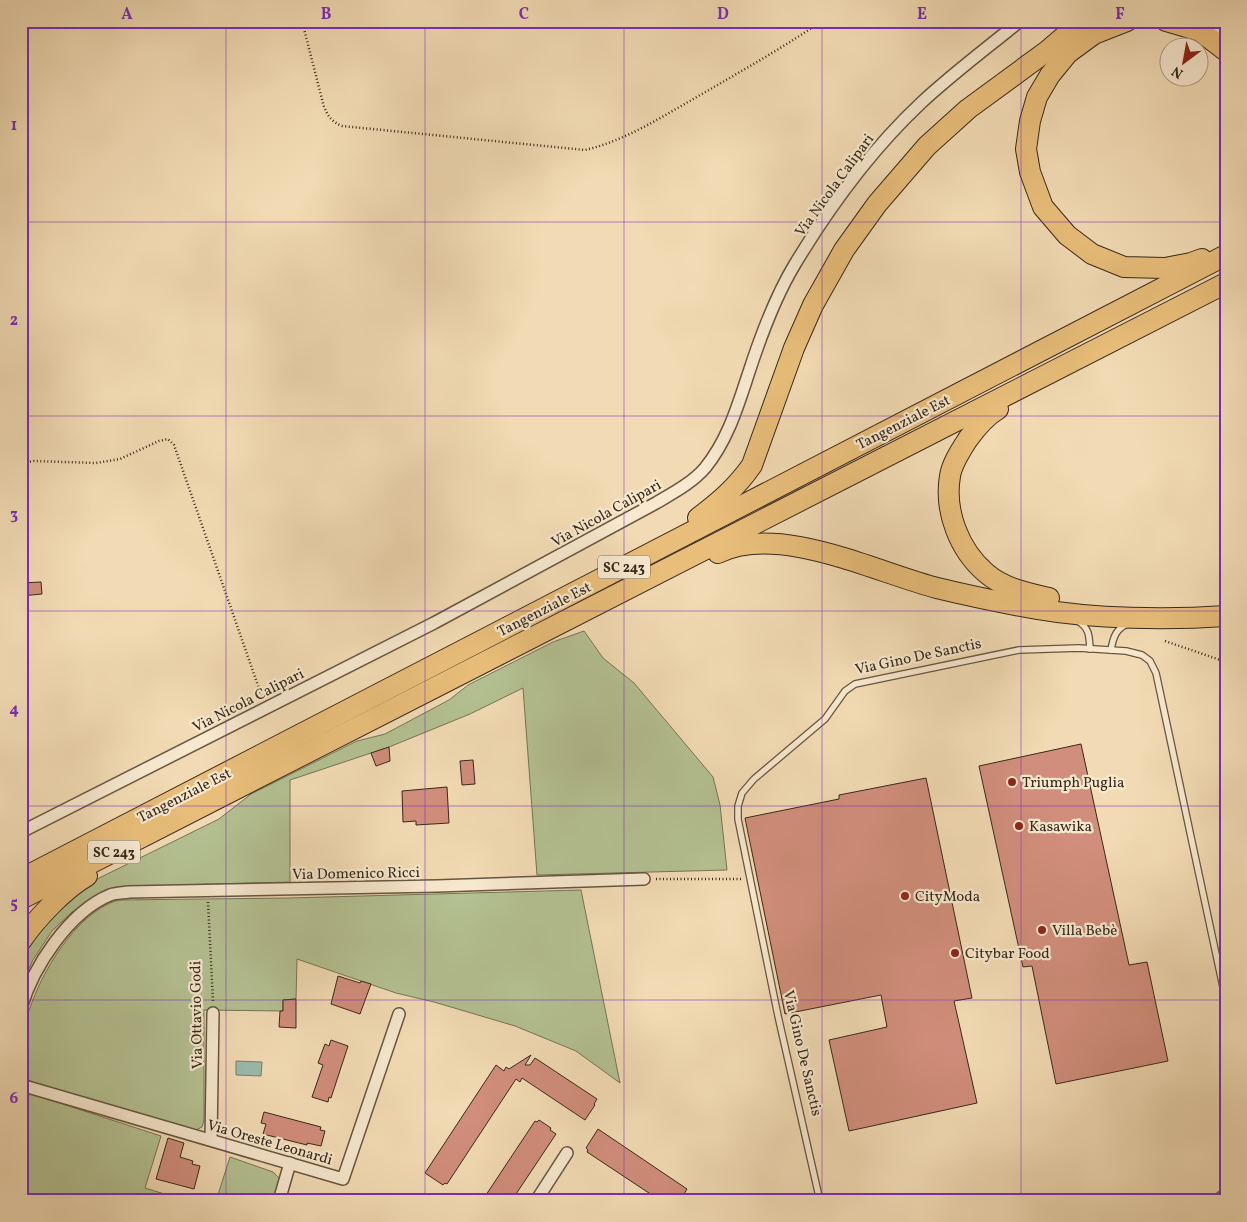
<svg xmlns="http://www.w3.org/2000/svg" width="1247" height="1222" font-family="Vollkorn,serif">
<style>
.green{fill:#b4c192;stroke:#767556}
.water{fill:#9bbbad;stroke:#738173}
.building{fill:#d18e7c;stroke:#37291b}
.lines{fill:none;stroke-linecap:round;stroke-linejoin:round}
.service-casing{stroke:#665641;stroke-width:8}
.minor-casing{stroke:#665641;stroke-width:14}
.secondary-casing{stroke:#37291b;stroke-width:19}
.trunk-casing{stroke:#37291b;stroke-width:22}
.path{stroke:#37291b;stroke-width:2.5;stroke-dasharray:1 2.5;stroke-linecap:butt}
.service{stroke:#f7e8ce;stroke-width:5.5}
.minor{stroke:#f7e8ce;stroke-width:11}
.secondary{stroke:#f7e8ce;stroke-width:16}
.trunk{stroke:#e9be7a;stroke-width:20}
.grid{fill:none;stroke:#7b2cbf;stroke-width:1;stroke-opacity:0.55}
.poi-dot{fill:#8f2418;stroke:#f7e8ce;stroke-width:2}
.labels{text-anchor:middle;stroke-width:4.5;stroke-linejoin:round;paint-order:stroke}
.shield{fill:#f7e8ce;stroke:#716251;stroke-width:1}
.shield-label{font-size:14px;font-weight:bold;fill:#37291b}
.street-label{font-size:15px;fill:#37291b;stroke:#f7e8ce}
.poi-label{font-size:15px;fill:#37291b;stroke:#f7e8ce;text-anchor:start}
.neatline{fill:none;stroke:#7b2cbf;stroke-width:2}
.grid-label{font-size:16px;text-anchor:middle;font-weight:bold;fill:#7b2cbf}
</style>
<rect width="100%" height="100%" fill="#f2dbb4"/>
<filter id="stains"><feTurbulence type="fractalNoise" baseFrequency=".004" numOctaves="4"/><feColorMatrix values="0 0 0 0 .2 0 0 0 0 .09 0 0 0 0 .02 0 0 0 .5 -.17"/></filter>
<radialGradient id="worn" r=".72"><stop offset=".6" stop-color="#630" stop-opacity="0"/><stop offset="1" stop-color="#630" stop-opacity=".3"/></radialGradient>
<g class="green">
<polygon points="584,631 603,658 634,683 713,777 720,805 727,870 537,875 523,688 470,714 389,747 290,780 290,882 141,886 111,889 97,895 72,912 52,931 33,960 21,986 21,952 38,927 89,883 219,819 251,794 357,741 385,734 449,700 468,685 553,642"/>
<path d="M581,890l39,193 -44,-32 -61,-25 -81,-24 -38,-9 -99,-34 -1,40 -13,1v11l-79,-1v110l-2,7 -6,3 -160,-46c-5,-3 -10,-4 -13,-9 -4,-5 -2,-15 -2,-22 0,-50 48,-140 98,-153l170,-2z"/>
<polygon points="32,1094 161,1136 145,1188 187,1201 25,1201 21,1103 23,1098"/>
<polygon points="230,1157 273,1172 279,1178 278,1186 274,1201 216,1201"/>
</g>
<polygon class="water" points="236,1061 262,1062 261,1076 236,1075"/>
<g class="building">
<polygon points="41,582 42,594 21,596 21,583"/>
<polygon points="1081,744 1129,965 1147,962 1168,1061 1056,1084 1032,966 1023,967 979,766"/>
<polygon points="389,747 390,761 376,766 371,753"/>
<polygon points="473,760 475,784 462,785 460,761"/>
<polygon points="926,778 972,998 954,1001 977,1103 849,1131 829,1040 887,1027 881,995 785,1014 745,818 839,799 839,795"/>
<polygon points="447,787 449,823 416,825 416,821 403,822 402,791"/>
<polygon points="338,976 360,983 361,981 371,984 360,1014 331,1004"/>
<polygon points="296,999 296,1028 279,1027 280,1011 283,1011 283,1000"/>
<polygon points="331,1040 348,1046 331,1098 329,1097 328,1102 312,1097 323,1065 318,1063 325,1044 329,1046"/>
<polygon points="531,1055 525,1065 530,1065 535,1058 597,1099 594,1104 595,1105 585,1120 522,1078 520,1082 516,1079 447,1184 445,1183 443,1185 425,1173 496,1065 504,1071 506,1067 509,1069"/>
<polygon points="264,1112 321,1127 320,1130 325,1131 321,1146 307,1143 307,1145 263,1134 266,1124 261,1123"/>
<polygon points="539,1120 551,1128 550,1130 556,1134 514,1197 512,1195 508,1201 482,1201 535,1121 537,1122"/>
<polygon points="598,1129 687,1189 684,1194 695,1201 661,1201 587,1152 588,1150 586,1148"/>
<polygon points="168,1138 184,1143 180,1157 193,1161 192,1164 200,1166 194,1189 156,1179"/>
</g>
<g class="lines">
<defs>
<g id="service">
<path d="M1078,621c12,8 11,15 12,28"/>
<path d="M1111,650c2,-12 5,-22 17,-26"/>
<polyline points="820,1201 778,1016 738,819 738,806 742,793 754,779 825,719 845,691 855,684 1019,650 1079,648 1126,651 1142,655 1150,661 1156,673 1226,1001"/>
</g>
<g id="minor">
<path d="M21,832l413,-209 222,-120c17,-10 36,-20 49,-35 23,-28 33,-63 44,-96 12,-37 26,-75 46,-108 35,-58 76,-114 126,-161 31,-29 66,-55 99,-82"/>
<path d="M21,1008c12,-41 48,-96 89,-113 5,-2 13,-2 19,-3l308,-6 207,-7"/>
<polyline points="21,1085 343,1179 399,1014"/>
<polyline points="211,1140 213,1013"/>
<polyline points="279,1201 290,1163"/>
<polyline points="536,1201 567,1153"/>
<polyline points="1217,1201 1226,1194"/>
</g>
<polyline id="secondary" points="1211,21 1226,39"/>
<g id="trunk">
<polyline points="1127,21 1094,34 1068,53 1050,75 1037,97 1030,121 1026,149 1030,172 1043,207 1067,235 1092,254 1124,267 1165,268 1191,263 1202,259"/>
<polyline points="1166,21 1200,31 1226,51"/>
<path d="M998,409c-12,7 -22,19 -30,30 -7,11 -16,24 -18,37 -6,35 9,74 36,97 17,15 41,20 63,25"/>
<path d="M698,518c21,-16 39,-31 54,-53l42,-117 19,-43 31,-55 33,-46 50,-58 41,-37 79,-58 35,-30"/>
<path d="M718,553c61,-30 157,19 219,35 33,8 67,15 100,21 58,10 130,11 189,7"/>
<polyline points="21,879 1226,255"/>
<polyline points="21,899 1226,283"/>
<path d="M21,941c14,-21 44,-53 66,-65"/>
</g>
</defs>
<use href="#service" class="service-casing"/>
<use href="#minor" class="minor-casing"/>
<use href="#secondary" class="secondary-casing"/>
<use href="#trunk" class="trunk-casing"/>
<g class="path">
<path d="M302,21l22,86c4,9 8,15 18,19l243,24c39,-9 75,-32 110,-52 43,-25 86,-49 127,-77"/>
<polyline points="23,463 34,461 96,463 120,459 159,441 168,439 174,445 262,697"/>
<polyline points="1165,641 1226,662"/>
<polyline points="656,879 741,879"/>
<polyline points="208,902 213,1001"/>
</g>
<use href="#service" class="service"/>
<use href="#minor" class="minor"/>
<use href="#secondary" class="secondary"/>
<use href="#trunk" class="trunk"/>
</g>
<path class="grid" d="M226,21v1180M425,21v1180M624,21v1180M822,21v1180M1021,21v1180M21,222h1205M21,416h1205M21,611h1205M21,806h1205M21,1000h1205"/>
<g class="poi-dot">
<circle cx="1012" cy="782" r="5"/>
<circle cx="1019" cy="826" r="5"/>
<circle cx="905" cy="896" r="5"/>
<circle cx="1042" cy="930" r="5"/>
<circle cx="955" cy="953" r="5"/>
</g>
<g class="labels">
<g class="shield">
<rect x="598" y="555.5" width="52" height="23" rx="4"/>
<rect x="88" y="840.5" width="52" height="23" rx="4"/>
</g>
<g class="shield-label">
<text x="624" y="572">SC 243</text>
<text x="114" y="857">SC 243</text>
</g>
<g class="street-label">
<text transform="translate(834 185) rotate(-54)" y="5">Via Nicola Calipari</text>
<text transform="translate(903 422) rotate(-27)" y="5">Tangenziale Est</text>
<text transform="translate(606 513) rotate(-29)" y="5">Via Nicola Calipari</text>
<text transform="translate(544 609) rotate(-27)" y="5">Tangenziale Est</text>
<text transform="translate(918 656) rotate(-12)" y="5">Via Gino De Sanctis</text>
<text transform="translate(248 700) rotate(-27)" y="5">Via Nicola Calipari</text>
<text transform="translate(184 795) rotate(-27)" y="5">Tangenziale Est</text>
<text transform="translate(356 873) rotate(-1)" y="5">Via Domenico Ricci</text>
<text transform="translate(196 1015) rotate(-91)" y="5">Via Ottavio Godi</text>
<text transform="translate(803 1053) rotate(77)" y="5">Via Gino De Sanctis</text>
<text transform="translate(270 1142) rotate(16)" y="5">Via Oreste Leonardi</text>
</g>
<g class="poi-label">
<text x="1022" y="787">Triumph Puglia</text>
<text x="1029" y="831">Kasawika</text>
<text x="915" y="901">CityModa</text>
<text x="1052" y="935">Villa Bebè</text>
<text x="965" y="958">Citybar Food</text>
</g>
</g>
<rect width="1247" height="1222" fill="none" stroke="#f2dbb4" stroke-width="55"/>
<g transform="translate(1184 62) rotate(212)"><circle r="24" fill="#f7e8ce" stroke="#aa9c86"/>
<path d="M0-4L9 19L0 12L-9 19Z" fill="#8f2418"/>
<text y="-8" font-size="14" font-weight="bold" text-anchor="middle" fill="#37291b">N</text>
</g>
<rect x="28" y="28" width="1192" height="1166" class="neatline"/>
<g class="grid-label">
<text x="127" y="19">A</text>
<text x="326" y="19">B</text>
<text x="524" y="19">C</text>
<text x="723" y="19">D</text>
<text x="922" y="19">E</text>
<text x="1120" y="19">F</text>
<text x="14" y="130">1</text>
<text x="14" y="325">2</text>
<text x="14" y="519">3</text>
<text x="14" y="714">4</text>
<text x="14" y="908">5</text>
<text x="14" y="1103">6</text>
</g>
<rect width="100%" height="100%" filter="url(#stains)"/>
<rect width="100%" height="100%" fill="url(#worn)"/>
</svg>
